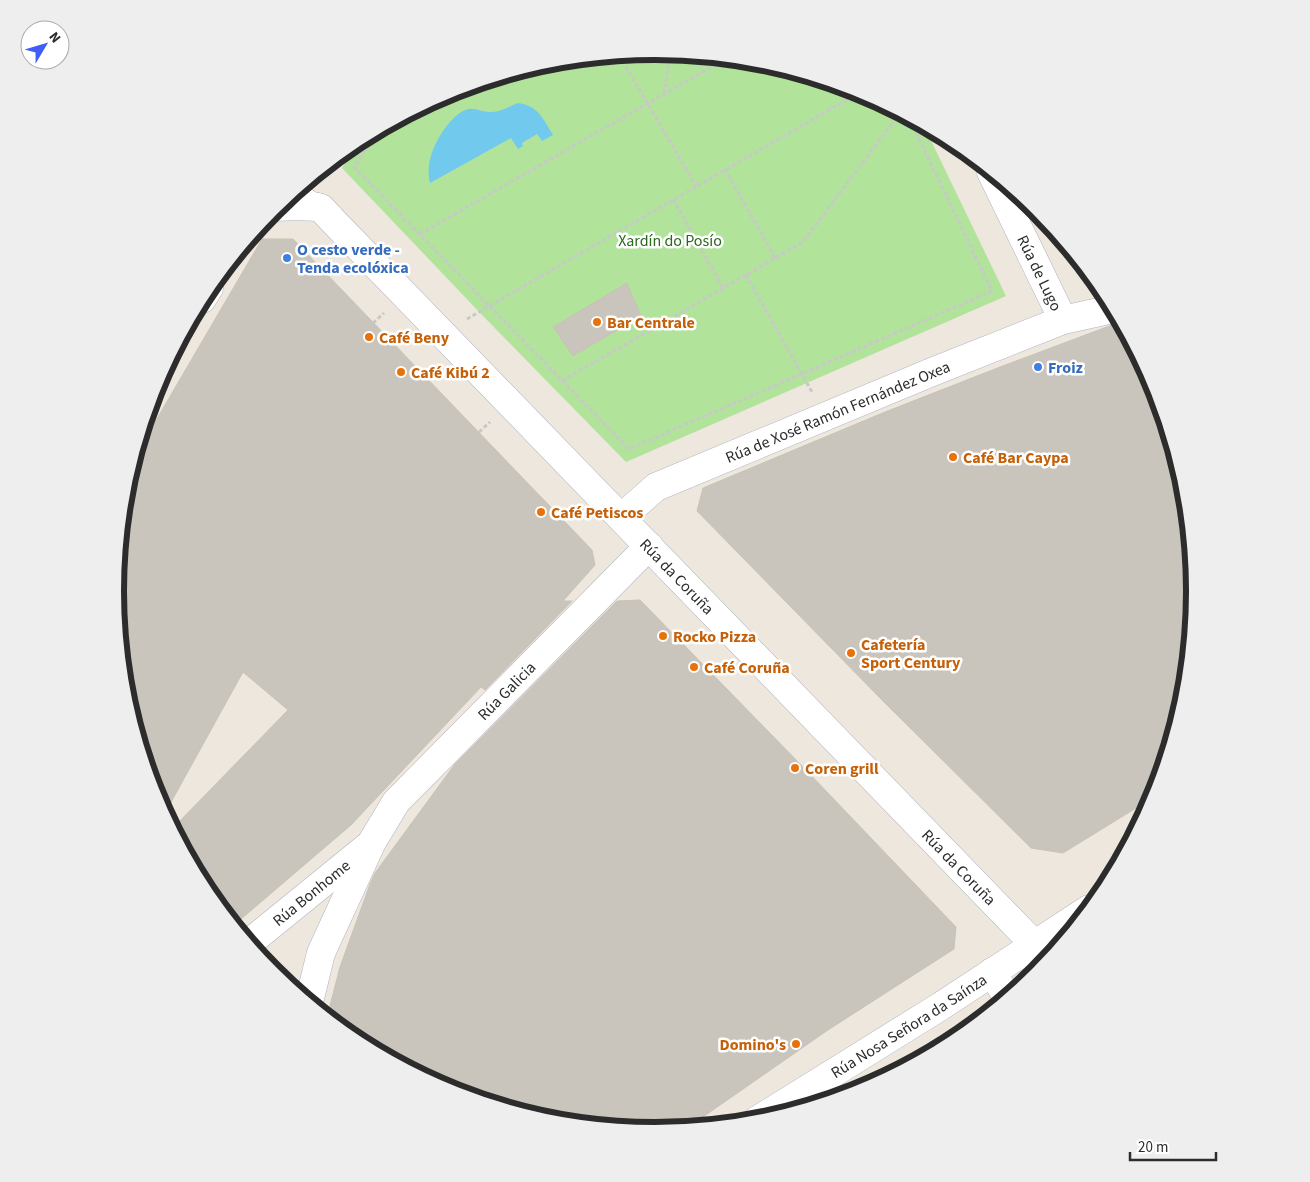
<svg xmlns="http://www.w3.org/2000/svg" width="1310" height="1182" font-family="'Source Sans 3',sans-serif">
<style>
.green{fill:#b1e39b}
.water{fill:#72c9ee}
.building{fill:#c9c5bc;stroke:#c9c3b7}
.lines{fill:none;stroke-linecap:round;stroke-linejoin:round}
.minor-casing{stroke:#b2b4bf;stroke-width:29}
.path{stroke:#c8c8c8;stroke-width:3;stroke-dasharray:4 2.5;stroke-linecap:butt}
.minor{stroke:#fff;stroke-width:28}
.shop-dot{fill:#3f7fe0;stroke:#fff;stroke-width:2}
.food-dot{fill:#e8710a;stroke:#fff;stroke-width:2}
.labels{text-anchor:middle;stroke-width:5;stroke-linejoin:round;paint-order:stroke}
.park-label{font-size:16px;fill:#29691b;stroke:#fff}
.shop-label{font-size:16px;font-weight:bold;fill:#366cbe;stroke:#fff;text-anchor:start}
.street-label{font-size:16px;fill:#2c2c2c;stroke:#fff}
.food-label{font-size:16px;font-weight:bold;fill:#c56008;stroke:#fff;text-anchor:start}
.rim{fill:none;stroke:#2c2c2c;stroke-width:6}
</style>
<rect width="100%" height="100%" fill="#ede7de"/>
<polygon class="green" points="655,51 761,62 862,92 924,126 1006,296 626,462 483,316 342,168 361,139 449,92 550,62"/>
<path class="water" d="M518,103c21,3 25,16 35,32l-11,6 -5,-7 -15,9 1,3 -5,3 -7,-11 -81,45c-2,-8 -2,-19 1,-27 4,-15 21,-44 38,-47 8,-1 15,4 23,3 9,0 18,-6 26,-9z"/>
<g class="building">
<polygon points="262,239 293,239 592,550 595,565 563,601 572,601 485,690 481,687 351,825 234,925 206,891 173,828 288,710 243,672 165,813 156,797 126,696 115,591 126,485 134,458"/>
<polygon points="627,283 641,316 573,356 553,327"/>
<polygon points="1120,322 1154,385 1184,486 1195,591 1184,697 1154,797 1063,853 1031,848 881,699 697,511 703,488 885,412 1000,367"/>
<polygon points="640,600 805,769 956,927 954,949 828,1030 687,1128 655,1131 549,1120 448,1090 355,1040 327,1017 340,967 370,884 375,873 455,764 617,601"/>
</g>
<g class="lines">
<defs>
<g id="minor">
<path id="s1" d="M991,172l72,148"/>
<path id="s2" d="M294,193l5,5 10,7 12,3 14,15 699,721"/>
<polyline points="276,207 296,206 317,207"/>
<polyline points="202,299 209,288"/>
<path id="s3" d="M622,517l34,-30 276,-115 131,-52 50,-11"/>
<path id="s4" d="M249,943l118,-96"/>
<polyline points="992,972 1007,997"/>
<path id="s5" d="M309,1002l12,-49 51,-111 24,-40 253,-256"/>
<path id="s6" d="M756,1121l185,-115 148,-97"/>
</g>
</defs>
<use href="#minor" class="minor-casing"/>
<g class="path">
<polyline points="619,55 696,186"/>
<polyline points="664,94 671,53"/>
<polyline points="380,129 354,167 629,449 992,291 909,118"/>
<polyline points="725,169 775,258"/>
<polyline points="673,199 723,288"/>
<polyline points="420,234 727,58"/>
<polyline points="746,275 812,392"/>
<polyline points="467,319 860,92"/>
<polyline points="373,323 384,313"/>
<polyline points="562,381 803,242 900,113"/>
<polyline points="479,432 490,422"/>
</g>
<use href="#minor" class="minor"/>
</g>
<g class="shop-dot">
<circle cx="287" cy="258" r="5"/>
<circle cx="1038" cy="367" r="5"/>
</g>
<g class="food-dot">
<circle cx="597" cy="322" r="5"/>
<circle cx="369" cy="337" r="5"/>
<circle cx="401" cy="372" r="5"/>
<circle cx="953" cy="457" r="5"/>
<circle cx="541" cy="512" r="5"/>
<circle cx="663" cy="636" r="5"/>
<circle cx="851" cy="653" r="5"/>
<circle cx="694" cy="667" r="5"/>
<circle cx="795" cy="768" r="5"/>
<circle cx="796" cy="1044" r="5"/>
</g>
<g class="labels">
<g class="park-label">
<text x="670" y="246">Xardín do Posío</text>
</g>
<g class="shop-label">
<text x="297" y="255">O cesto verde -<tspan x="297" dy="18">Tenda ecolóxica</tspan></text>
<text x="1048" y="373">Froiz</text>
</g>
<g class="street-label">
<text dy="6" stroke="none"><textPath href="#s1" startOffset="112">Rúa de Lugo</textPath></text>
<text dy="6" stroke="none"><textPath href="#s3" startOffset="242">Rúa de Xosé Ramón Fernández Oxea</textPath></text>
<text dy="6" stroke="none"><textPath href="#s2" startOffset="544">Rúa da Coruña</textPath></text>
<text dy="6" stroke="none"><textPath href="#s5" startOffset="376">Rúa Galicia</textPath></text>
<text dy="6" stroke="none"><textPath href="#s2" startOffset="949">Rúa da Coruña</textPath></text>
<text dy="6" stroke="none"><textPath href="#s4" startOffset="80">Rúa Bonhome</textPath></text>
<text dy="6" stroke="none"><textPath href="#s6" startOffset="180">Rúa Nosa Señora da Saínza</textPath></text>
</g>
<g class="food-label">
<text x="607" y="328">Bar Centrale</text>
<text x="379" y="343">Café Beny</text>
<text x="411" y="378">Café Kibú 2</text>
<text x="963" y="463">Café Bar Caypa</text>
<text x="551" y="518">Café Petiscos</text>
<text x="673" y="642">Rocko Pizza</text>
<text x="861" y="650">Cafetería<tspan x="861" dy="18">Sport Century</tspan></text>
<text x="704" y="673">Café Coruña</text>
<text x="805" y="774">Coren grill</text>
<text x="786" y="1050" text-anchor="end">Domino's</text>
</g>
</g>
<path d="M0 0H1310V1182H0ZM124 591a531 531 0 1 1 1062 0a531 531 0 1 1-1062 0Z" fill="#eee" fill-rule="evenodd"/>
<path class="rim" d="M124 591a531 531 0 1 1 1062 0a531 531 0 1 1-1062 0Z"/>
<g transform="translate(45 45) rotate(52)"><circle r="24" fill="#ffffff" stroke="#ababab"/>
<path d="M0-4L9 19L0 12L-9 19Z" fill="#405df8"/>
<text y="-8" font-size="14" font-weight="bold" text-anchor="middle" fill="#2c2c2c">N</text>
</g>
<path d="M1130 1152v8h86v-8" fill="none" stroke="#2c2c2c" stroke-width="2.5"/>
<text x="1138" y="1152" font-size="15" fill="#2c2c2c" stroke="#ffffff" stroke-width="4" paint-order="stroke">20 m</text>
</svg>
